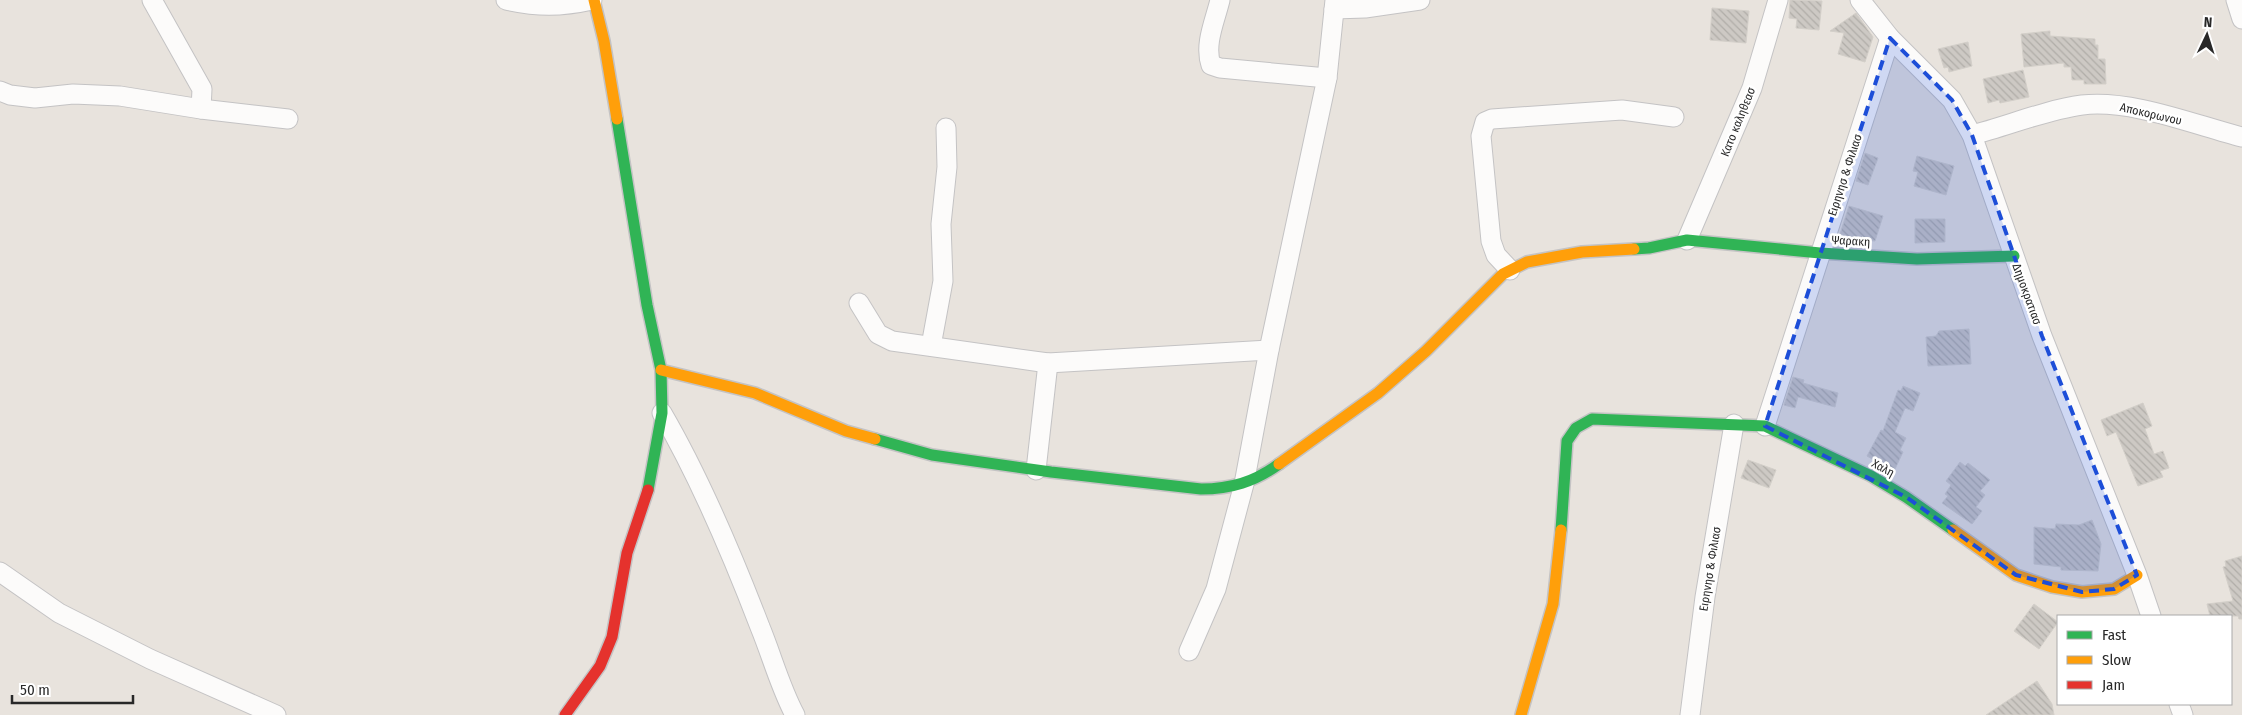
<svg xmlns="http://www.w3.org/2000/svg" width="2242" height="715" font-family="'Fira Sans Condensed',sans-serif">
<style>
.building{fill:url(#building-back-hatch);stroke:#d3cfc9}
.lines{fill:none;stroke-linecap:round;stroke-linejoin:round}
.street-casing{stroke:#c4c3c4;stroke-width:21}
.fast-casing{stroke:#c4c3c4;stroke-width:14}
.slow-casing{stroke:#c4c3c4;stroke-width:14}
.jam-casing{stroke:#c4c3c4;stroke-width:14}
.street{stroke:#fcfbfa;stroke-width:19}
.fast{stroke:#30b455;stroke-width:11}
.slow{stroke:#ff9f0a;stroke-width:11}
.jam{stroke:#e5322d;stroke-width:11}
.marked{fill:#1d4ed8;fill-opacity:0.2;stroke:#1d4ed8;stroke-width:4;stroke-dasharray:10 6;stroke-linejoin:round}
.labels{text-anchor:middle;stroke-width:5;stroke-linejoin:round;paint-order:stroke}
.street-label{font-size:12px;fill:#282828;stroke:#fff}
</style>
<defs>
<pattern id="building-back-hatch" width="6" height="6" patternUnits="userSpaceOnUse" patternTransform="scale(1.25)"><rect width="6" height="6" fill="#cdc9c4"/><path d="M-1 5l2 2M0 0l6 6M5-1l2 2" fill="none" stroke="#b0ada8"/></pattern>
</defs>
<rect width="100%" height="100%" fill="#e8e3dd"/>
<g class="building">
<polygon points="1790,0 1822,1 1819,30 1796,28 1797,19 1789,18"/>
<polygon points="1712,8 1749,11 1746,43 1710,40"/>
<polygon points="1856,13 1873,37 1865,62 1838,54 1844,33 1830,31"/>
<polygon points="2050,31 2050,36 2095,39 2095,45 2098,45 2098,59 2105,59 2106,84 2084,84 2084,80 2072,80 2071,67 2064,67 2064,63 2024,67 2021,34"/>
<polygon points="1968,42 1972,66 1949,72 1948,67 1944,68 1938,49"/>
<polygon points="2023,70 2029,97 2000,103 1999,100 1988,103 1983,79"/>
<polygon points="1865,153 1878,158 1868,185 1856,181"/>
<polygon points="1917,156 1954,166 1946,195 1914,186 1918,172 1913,171"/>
<polygon points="1849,206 1883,216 1875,241 1860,240 1840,234"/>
<polygon points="1915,219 1945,219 1945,242 1915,243"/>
<polygon points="1969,329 1971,364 1928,366 1926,337 1936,336 1939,331"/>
<polygon points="1793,377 1804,380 1803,383 1838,393 1835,407 1798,397 1795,408 1784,405"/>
<polygon points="1903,386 1920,393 1913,411 1905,408 1895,432 1906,438 1900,450 1903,452 1895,469 1891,468 1891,470 1867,456 1881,430 1883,431 1898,390 1901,391"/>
<polygon points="2143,403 2152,426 2145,429 2154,454 2163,451 2169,468 2160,471 2163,477 2138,486 2116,432 2107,436 2101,420"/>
<polygon points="1748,460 1776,470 1769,488 1741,478"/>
<polygon points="1960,462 1965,466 1968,463 1990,480 1980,491 1985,495 1976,507 1982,511 1972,524 1942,503 1948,496 1945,494 1951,485 1946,481"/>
<polygon points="2092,520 2101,544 2098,571 2061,570 2061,567 2034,564 2034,527 2055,529 2056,524 2079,525"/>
<polygon points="2242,556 2242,619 2239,619 2238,616 2210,616 2207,604 2233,601 2223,567 2226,566 2225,561"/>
<polygon points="2034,604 2058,622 2039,649 2014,631"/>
<polygon points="2037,681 2052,704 2054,715 1986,715"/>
</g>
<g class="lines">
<defs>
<g id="street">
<polyline points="152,0 202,89 201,109"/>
<path d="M506,0c31,7 55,7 86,0"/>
<path d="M1220,0c-5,21 -16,44 -9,65l9,3 107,10"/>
<polyline points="1860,0 1890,38 1952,100 1972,135 2042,336 2137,575 2151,616"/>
<polyline points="2236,0 2242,19"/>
<polyline points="1334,9 1365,8 1420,0"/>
<polyline points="0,91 10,95 35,98 73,94 120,96 201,109 288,119"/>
<path d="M1972,135c36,-9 73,-25 110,-30 49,-6 113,20 160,32"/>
<polyline points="1687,240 1752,88 1778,0"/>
<polyline points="1510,270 1496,255 1491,241 1481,136 1485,122 1492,119 1622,110 1674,117"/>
<polyline points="859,303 878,334 892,341 1048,363 1269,350"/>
<polyline points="931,346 943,281 941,224 947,167 946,128"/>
<path d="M662,413c39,67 70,141 98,214 12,29 20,60 35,88"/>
<polyline points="1765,426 1890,38"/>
<polyline points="1036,470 1048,363"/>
<polyline points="0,572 59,613 150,659 276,715"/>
<polyline points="1189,651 1216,589 1244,484 1269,350 1327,78 1335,0"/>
<polyline points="2179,704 2183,715"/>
<polyline points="1690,715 1705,597 1734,424"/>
</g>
<g id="fast">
<polyline points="617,119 647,305 661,370 662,413 648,490"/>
<polyline points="1634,249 1649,248 1687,240 1820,253 1917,259 2014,256"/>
<path d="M875,439l57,16 119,17 150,17c30,0 53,-7 78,-25"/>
<polyline points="1561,530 1567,441 1576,428 1592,419 1765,426 1871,476 1906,497 1953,530"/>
</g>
<g id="slow">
<polyline points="594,0 604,41 617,119"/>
<polyline points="661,370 755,393 846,431 875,439"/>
<polyline points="1279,464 1378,393 1426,351 1503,274 1527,262 1582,252 1634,249"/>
<polyline points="1953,530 2016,575 2052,587 2082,592 2114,589 2137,575"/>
<polyline points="1521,715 1553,604 1561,530"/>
</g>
<polyline id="jam" points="565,715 600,666 612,637 627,553 648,490"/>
</defs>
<use href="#street" class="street-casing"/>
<use href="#fast" class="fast-casing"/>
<use href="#slow" class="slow-casing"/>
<use href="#jam" class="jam-casing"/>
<use href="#street" class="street"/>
<use href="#fast" class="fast"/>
<use href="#slow" class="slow"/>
<use href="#jam" class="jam"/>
</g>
<path class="marked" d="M1890,38l62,62 20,35 70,201 95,239 -23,14 -32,3 -66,-17 -110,-78 -141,-71z"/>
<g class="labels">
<g class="street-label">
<text transform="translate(2151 114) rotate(13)" y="4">Αποκορωνου</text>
<text transform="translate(1738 122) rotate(-68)" y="4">Κατο καληθεασ</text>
<text transform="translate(1845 175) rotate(-72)" y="4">Ειρηνησ &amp; Φιλιασ</text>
<text transform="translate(1851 241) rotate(3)" y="4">Ψαρακη</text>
<text transform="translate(2027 294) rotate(70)" y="4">Δημοκρατιασ</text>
<text transform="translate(1883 468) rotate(28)" y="4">Χαλη</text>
<text transform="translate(1710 569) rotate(-81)" y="4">Ειρηνησ &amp; Φιλιασ</text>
</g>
</g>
<rect x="2057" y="615" width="175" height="90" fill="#ffffff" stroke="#a9a9a9"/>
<rect x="2067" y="631" width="25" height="8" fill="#30b455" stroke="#a9a9a9"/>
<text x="2102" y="640" font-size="15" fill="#282828">Fast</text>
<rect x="2067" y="656" width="25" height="8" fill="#ff9f0a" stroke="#a9a9a9"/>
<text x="2102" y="665" font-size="15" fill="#282828">Slow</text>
<rect x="2067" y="681" width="25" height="8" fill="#e5322d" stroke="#a9a9a9"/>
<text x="2102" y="690" font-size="15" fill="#282828">Jam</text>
<g transform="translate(2207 35) rotate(4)" stroke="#ffffff" stroke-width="4" paint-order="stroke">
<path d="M0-4L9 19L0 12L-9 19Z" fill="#282828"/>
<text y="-8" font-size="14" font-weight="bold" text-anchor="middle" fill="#282828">N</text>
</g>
<path d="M12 695v8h121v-8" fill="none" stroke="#282828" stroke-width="2.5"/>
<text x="20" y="695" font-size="15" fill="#282828" stroke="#ffffff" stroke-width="4" paint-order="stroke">50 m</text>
</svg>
